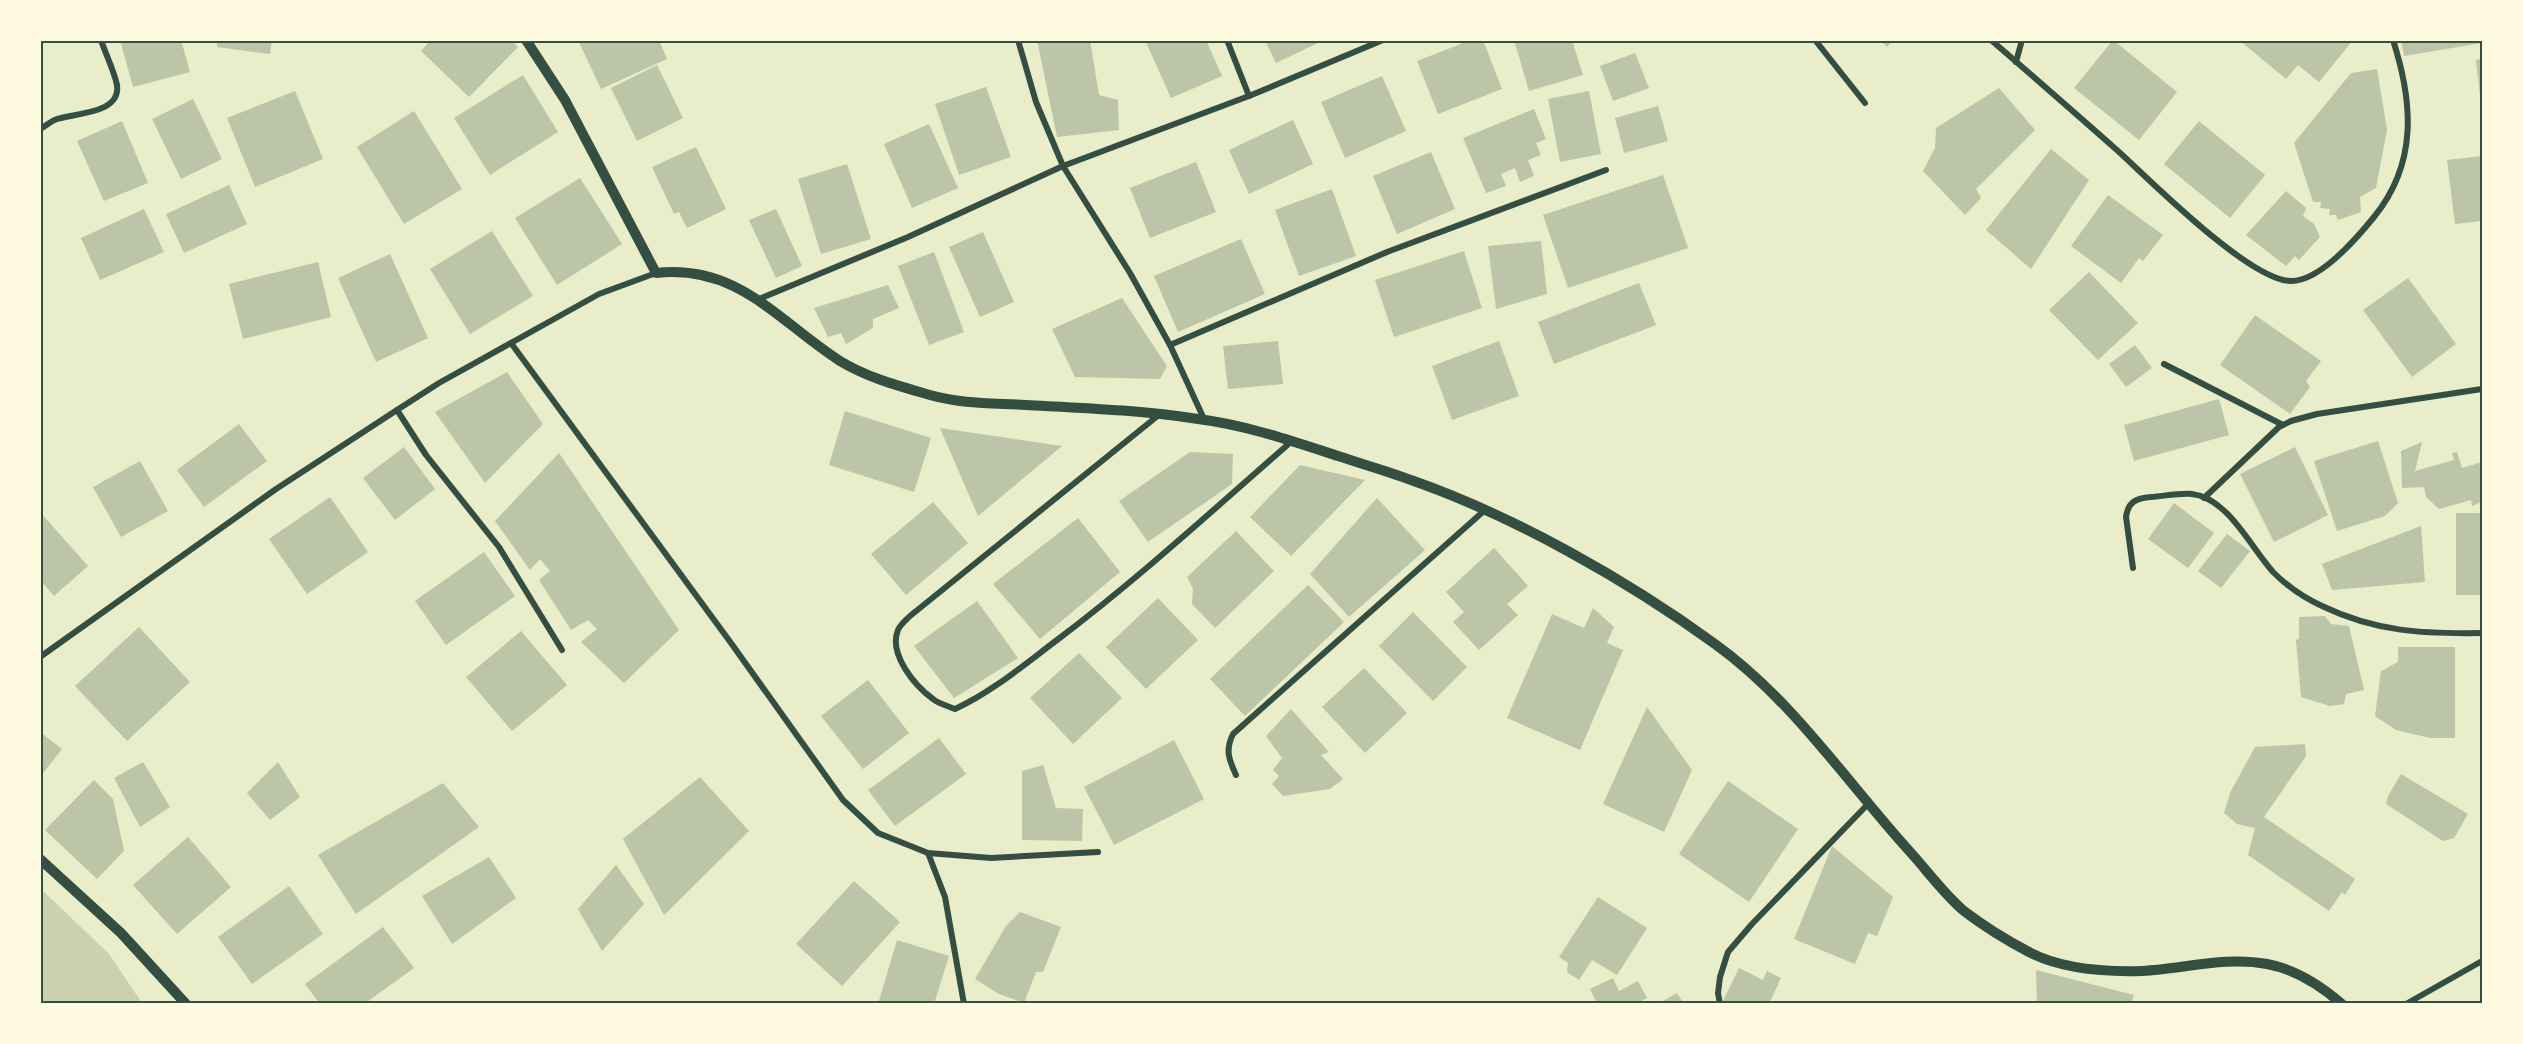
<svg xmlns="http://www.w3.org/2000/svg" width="2523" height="1044" font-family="'Varela Round',sans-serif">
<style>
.green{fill:#cad2ad}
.building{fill:#bcc5a7}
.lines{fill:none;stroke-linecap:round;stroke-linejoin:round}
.minor{stroke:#344e41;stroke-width:6}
.tertiary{stroke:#344e41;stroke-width:10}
.neatline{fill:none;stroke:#344e41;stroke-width:2}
</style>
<rect width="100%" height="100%" fill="#e9edc9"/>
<polygon class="green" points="40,888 109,954 142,1003 41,1003"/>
<g class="building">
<polygon points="120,40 181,40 190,72 133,87"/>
<polygon points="217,40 272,40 270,54 217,47"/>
<polygon points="431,40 511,40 518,47 469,97 421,51"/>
<polygon points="578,40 659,40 667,59 601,89"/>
<polygon points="1037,40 1090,40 1099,95 1118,100 1119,130 1057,137"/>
<polygon points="1145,40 1206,40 1222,76 1171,98"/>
<polygon points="1265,40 1324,40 1276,63"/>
<polygon points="1471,40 1483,40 1502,89 1438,114 1417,61"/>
<polygon points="1514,40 1572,40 1583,75 1529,91"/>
<polygon points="1880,40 1893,40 1887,47"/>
<polygon points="2113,40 2177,92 2139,140 2074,88"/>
<polygon points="2239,40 2353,40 2319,82 2298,65 2286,79"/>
<polygon points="2401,40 2482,40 2482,43 2404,56"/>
<polygon points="1635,53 1649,88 1613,101 1600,66"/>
<polygon points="2482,59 2482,106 2481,106 2476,60"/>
<polygon points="657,65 683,118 637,141 611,88"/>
<polygon points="2377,69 2387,130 2376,188 2360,197 2361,212 2338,220 2336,215 2329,215 2330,209 2320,208 2321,202 2313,202 2294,143 2351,73"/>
<polygon points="523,75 558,132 490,175 454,118"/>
<polygon points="1382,76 1406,131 1345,158 1321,102"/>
<polygon points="986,87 1011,157 959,175 935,104"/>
<polygon points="1999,88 2035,130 1976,189 1981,198 1965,215 1923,171 1935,148 1936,128"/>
<polygon points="295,91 323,159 255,187 227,118"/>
<polygon points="1589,91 1601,154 1560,162 1548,99"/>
<polygon points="193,99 222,159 181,179 152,119"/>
<polygon points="1658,106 1668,141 1624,153 1615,118"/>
<polygon points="1534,109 1546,139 1536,143 1541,155 1528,160 1534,176 1520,182 1515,168 1501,174 1506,186 1486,193 1463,138"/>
<polygon points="414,111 462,189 404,224 357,147"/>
<polygon points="1293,120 1313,164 1249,194 1229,150"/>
<polygon points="122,121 148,183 104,201 77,141"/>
<polygon points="2199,121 2265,175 2230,218 2164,164"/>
<polygon points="929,124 958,188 912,208 884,144"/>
<polygon points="696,147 726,209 687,228 679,212 674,214 652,167"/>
<polygon points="2051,149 2089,180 2031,269 1986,230"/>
<polygon points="1431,152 1455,209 1397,234 1373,176"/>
<polygon points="2482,156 2482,221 2455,224 2447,160"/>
<polygon points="1196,162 1216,212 1150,238 1130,188"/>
<polygon points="847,164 871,239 821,254 798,179"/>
<polygon points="1663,175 1688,248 1568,288 1543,215"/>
<polygon points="580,178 622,244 557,285 515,218"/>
<polygon points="229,185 247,224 184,253 166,214"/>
<polygon points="1332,189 1356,256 1299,276 1275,210"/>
<polygon points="2286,191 2306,208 2303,216 2314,224 2320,237 2299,260 2295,256 2286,266 2246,235"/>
<polygon points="2108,195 2163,235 2143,261 2139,258 2121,283 2071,246"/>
<polygon points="144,209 164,252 100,280 81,238"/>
<polygon points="776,209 802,266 776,278 749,220"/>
<polygon points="492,231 533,296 470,334 430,269"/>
<polygon points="983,232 1014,302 980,317 949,247"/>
<polygon points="1241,239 1265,294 1178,332 1154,276"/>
<polygon points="1541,241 1547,294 1496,309 1488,246"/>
<polygon points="1464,251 1482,308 1394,337 1375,280"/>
<polygon points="934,252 964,332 929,345 898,266"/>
<polygon points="390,254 428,338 376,362 338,278"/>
<polygon points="318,262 331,317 243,339 229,284"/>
<polygon points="2089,272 2138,323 2098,360 2049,310"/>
<polygon points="2408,278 2456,344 2412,377 2363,310"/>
<polygon points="1639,283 1656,325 1554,364 1538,322"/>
<polygon points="888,285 899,308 873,319 873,328 846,344 841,333 828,337 814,308"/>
<polygon points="1122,298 1167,366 1160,379 1075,377 1052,329"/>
<polygon points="2255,315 2321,361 2306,381 2310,387 2290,414 2220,365"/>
<polygon points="1278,341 1283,384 1228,389 1223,346"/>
<polygon points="1499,341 1519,396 1452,420 1432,366"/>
<polygon points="2135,345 2152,368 2126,387 2109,364"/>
<polygon points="507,372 543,424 485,483 435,412"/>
<polygon points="2219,399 2229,435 2134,461 2124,425"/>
<polygon points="845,411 931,438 914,492 829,465"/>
<polygon points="239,424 267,461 204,507 177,470"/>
<polygon points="940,428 1062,446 978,516"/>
<polygon points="2378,441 2398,503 2385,516 2337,531 2314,461"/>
<polygon points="2422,442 2415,471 2454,460 2452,453 2457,452 2462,468 2482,462 2482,502 2472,506 2471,500 2439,509 2426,497 2424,487 2402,488 2401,451"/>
<polygon points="404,447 435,489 395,520 363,478"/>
<polygon points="2295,447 2328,515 2274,542 2240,474"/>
<polygon points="1190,452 1233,454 1232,484 1148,542 1119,501"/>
<polygon points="559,453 679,630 624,683 581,642 597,629 588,620 571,630 539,580 550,571 540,559 530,570 495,521"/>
<polygon points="140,461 168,511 121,537 93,487"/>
<polygon points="1300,465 1365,480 1291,556 1250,517"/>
<polygon points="330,497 368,552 307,594 269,539"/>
<polygon points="1377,498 1425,550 1349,617 1310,574"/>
<polygon points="933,502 968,543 906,595 871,554"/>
<polygon points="2174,503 2214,533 2188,568 2148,539"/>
<polygon points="40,512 88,566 54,596 40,580"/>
<rect x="2456" y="513" width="26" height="82"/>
<polygon points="1078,518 1120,572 1040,639 993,584"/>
<polygon points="2421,526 2425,582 2332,590 2322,564"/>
<polygon points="1236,531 1274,571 1215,628 1192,604 1193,589 1187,577"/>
<polygon points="2227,534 2250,551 2221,588 2198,571"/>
<polygon points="1494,548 1528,586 1507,604 1518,615 1479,650 1453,622 1464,612 1446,592"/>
<polygon points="484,552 515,596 446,645 415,601"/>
<polygon points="1308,585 1344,622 1245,716 1210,679"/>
<polygon points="1158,598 1198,640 1146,689 1106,647"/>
<polygon points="977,601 1018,658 954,698 914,646"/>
<polygon points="1593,608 1614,627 1607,643 1623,650 1580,750 1507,718 1552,614 1584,628"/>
<polygon points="1413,612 1467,667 1433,701 1379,646"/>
<polygon points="2325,616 2331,624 2349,626 2364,690 2346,694 2344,704 2330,706 2301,697 2296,640 2299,639 2299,617"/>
<polygon points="139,627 190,682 127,741 75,686"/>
<polygon points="521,631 567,685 512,731 466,677"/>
<polygon points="2398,647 2455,647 2455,738 2430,738 2396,730 2375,716 2381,671 2398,662"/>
<polygon points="1079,653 1122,698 1073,744 1030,698"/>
<polygon points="1364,668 1407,713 1365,753 1322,707"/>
<polygon points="868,680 909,733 863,769 821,716"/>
<polygon points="1647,707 1692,770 1664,832 1603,804"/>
<polygon points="1291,709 1329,752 1321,755 1343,779 1330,789 1283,796 1272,784 1279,776 1273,770 1282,758 1266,736"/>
<polygon points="40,732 62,749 40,777"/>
<polygon points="939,738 966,774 895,826 868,790"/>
<polygon points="1174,740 1204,799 1114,845 1084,787"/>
<polygon points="2305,744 2306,756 2264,817 2355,879 2345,895 2342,892 2329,911 2248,855 2255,828 2237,824 2224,813 2230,793 2255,747"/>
<polygon points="143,762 170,807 140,827 114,778"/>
<polygon points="278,762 300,797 270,820 247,793"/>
<polygon points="1043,765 1056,808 1083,809 1082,841 1022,840 1022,771"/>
<polygon points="2401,774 2468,814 2454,838 2443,841 2386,804 2388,796"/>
<polygon points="700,777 749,831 664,915 623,839"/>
<polygon points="94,780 113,799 124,851 97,879 45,830"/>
<polygon points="1728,781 1798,829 1749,902 1679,854"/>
<polygon points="443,783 479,827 356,914 318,855"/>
<polygon points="188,837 231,887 177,934 133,885"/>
<polygon points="1832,846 1893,897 1877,936 1868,933 1855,964 1794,939"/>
<polygon points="489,857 516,898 452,944 422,896"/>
<polygon points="616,865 644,904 602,951 578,909"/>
<polygon points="854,881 900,922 842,986 796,944"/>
<polygon points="289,886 323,934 252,984 218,937"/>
<polygon points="1598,897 1647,928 1617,975 1592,960 1579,980 1567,972 1568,963 1559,957"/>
<polygon points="1020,912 1061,927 1043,972 1036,972 1024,1003 999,994 975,979 1006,926"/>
<polygon points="383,927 414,968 364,1004 320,1004 305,984"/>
<polygon points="897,940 949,956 934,1004 878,1004"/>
<polygon points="1739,968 1763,980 1767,971 1781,978 1769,1004 1729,1004 1723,1001"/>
<polygon points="2036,970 2134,995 2131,1004 2037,1004"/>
<polygon points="1613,978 1619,991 1638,981 1647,998 1636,1004 1597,1004 1590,989"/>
<polygon points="1677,993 1684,1004 1658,1004"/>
</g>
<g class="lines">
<g class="minor">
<polyline points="1018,40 1036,102 1063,166 1130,273 1170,345 1204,419"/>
<polyline points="1227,40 1249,96"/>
<polyline points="1815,40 1865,103"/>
<path d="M1991,40c43,37 85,74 127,111 34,31 130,128 172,130 30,1 67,-43 84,-64 44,-54 39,-115 19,-177"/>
<polyline points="2016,62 2022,40"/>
<path d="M40,129c6,-3 11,-8 17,-10 18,-6 64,-5 60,-34 -3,-14 -11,-30 -16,-45"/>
<polyline points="759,299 908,237 1063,166 1249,96 1383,40"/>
<polyline points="511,343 731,643 843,800 878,833 928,853 991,858 1098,852"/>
<polyline points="1170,345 1387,252 1606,170"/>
<polyline points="2164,364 2283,425"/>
<polyline points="397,410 426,455 499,547 562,650"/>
<path d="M1160,414l-250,202c-4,4 -10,9 -12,14 -10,24 17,56 35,69 6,5 15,7 22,10 37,-17 70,-45 102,-69 82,-62 157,-131 235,-199"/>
<polyline points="2204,498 2279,427 2291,421 2317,414 2482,389"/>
<path d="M2133,568l-7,-51c2,-15 10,-19 25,-20 13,-1 28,-4 41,-3 36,4 59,54 81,78 14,14 31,26 49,34 54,26 102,28 160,27"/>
<polyline points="40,657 276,489 397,410 439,383 599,294 656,273"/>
<path d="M1236,775c-7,-15 -11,-25 -3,-41l252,-224"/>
<polyline points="928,853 945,897 964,1004"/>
<polyline points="1720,1004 1718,993 1720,977 1728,952 1752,924 1868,804"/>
<polyline points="2406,1004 2482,961"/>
</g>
<g class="tertiary">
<path d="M526,40l39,60 91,173c82,-9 122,48 184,88 28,17 59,25 90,34 31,9 64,8 96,10 57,3 115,5 172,14 48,6 94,22 140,37 24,8 49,15 73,24 103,36 216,100 304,164 79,57 133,140 197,210 17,19 33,41 52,57 21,16 42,29 65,41 32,17 78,20 113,19 42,-2 83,-15 125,-7 28,5 53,21 75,40"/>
<polyline points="40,859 121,933 186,1004"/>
</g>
</g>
<rect width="2523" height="1044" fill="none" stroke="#fefae0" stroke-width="84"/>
<rect x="42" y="42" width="2439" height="960" class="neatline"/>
</svg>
